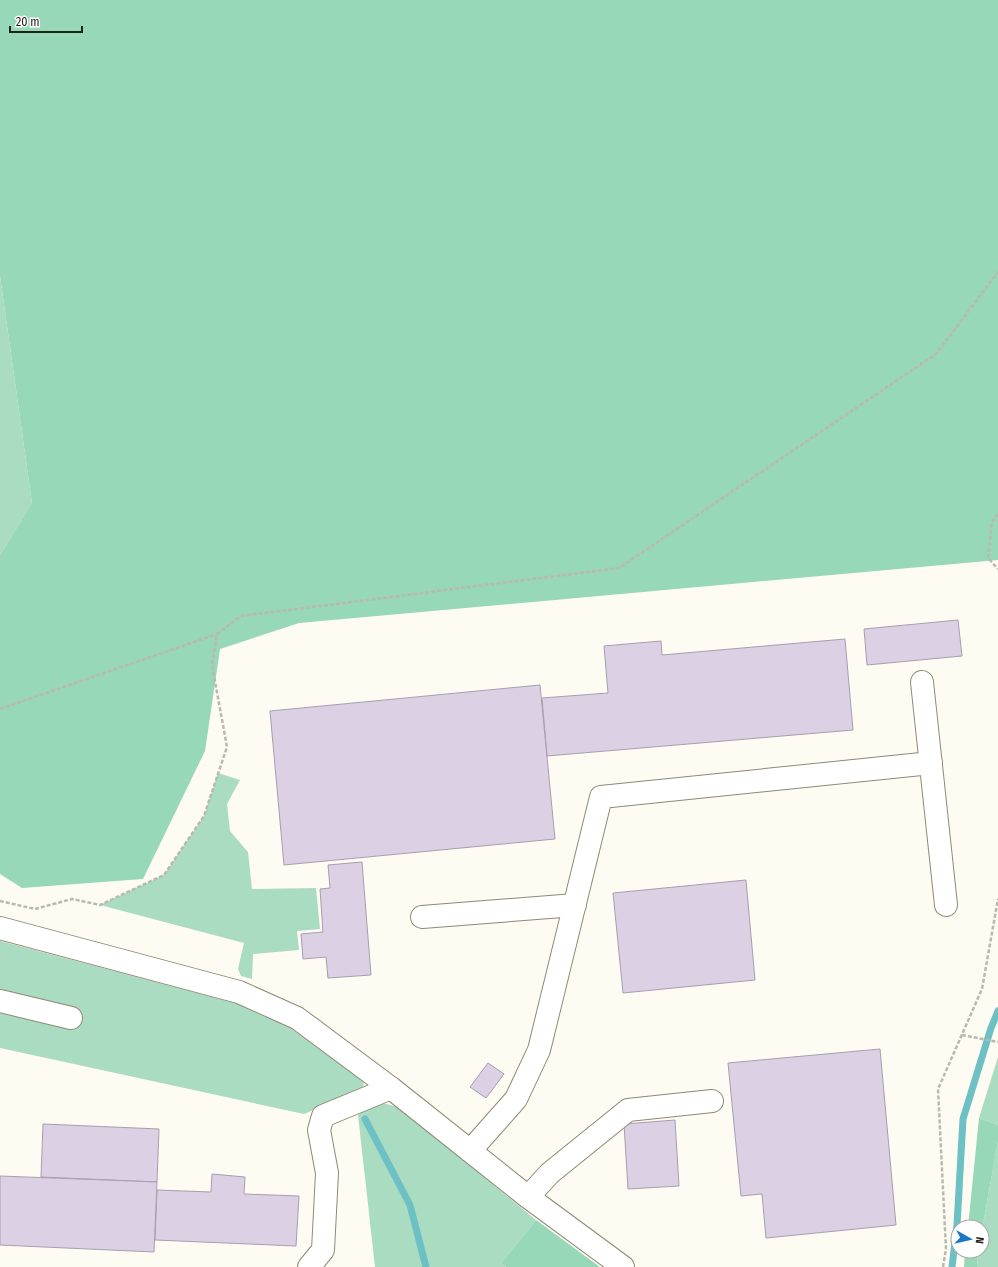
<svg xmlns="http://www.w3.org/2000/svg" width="998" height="1267" font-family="'Fira Sans Condensed',sans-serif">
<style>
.green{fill:#a9dcc1}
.forest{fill:#96d8b7}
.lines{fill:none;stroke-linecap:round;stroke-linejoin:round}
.stream{stroke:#6dc0c4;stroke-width:7}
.building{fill:#dcd0e4;stroke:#a99db0}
.minor-casing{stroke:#8f8974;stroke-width:24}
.path{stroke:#bbb8b0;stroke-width:2.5;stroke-dasharray:4 2;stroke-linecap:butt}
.minor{stroke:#fff;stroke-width:22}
</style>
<rect width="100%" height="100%" fill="#fefbf2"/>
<g class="green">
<polygon points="0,276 32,503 0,555"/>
<polygon points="218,773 240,780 227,804 230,831 248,852 252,889 316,888 320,929 297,931 299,950 253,954 252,979 241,976 238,969 244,943 100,905 164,875 204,816"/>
<polygon points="0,941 236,1003 289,1027 364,1081 363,1089 304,1114 0,1048"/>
<polygon points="998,1057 998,1125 979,1118"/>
<polygon points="376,1101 401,1108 536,1220 501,1263 506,1267 375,1267 358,1115"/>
<polygon points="998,1141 998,1267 977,1267 978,1251 982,1251 982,1230"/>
</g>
<g class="forest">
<polygon points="0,0 998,0 998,560 299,623 220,649 205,751 143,879 22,888 0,874 0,555 32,503 0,276"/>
<polygon points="979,1118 998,1125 998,1141 982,1230 982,1227 968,1227"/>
<polygon points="536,1220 600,1267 506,1267 501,1263"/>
<polygon points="965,1251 978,1251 977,1267 964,1267"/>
</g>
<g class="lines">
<g class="stream">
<polyline points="365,1119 410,1205 426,1267"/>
<polyline points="952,1267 957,1225 963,1119 991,1028 998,1011"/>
</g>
</g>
<g class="building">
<polygon points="958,620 962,656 867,665 864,629"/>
<polygon points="845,639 853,730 547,756 542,698 608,693 604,646 661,641 662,655"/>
<polygon points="540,685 555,839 284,865 270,711"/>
<polygon points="362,862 371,975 328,978 326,957 303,959 301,934 323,932 320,889 330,888 328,865"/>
<polygon points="746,880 755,980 623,993 613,893"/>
<polygon points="880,1049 896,1225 766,1238 762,1194 741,1196 728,1063"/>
<polygon points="488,1063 504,1074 486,1098 470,1087"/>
<polygon points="675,1120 679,1186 628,1189 624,1124"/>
<polygon points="43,1124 159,1129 157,1182 41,1177"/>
<polygon points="212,1174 245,1177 244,1194 299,1196 296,1246 155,1240 157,1190 211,1192"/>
<polygon points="0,1176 157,1182 154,1252 0,1245"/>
</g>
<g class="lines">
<defs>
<g id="minor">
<polyline points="922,682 946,905"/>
<polyline points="422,917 575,905"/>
<polyline points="0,928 239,992 297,1018 391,1088 528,1197 623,1267"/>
<polyline points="0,1001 71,1018"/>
<polyline points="470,1151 516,1099 539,1050 601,797 931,763"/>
<polyline points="528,1197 550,1173 628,1110 712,1101"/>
<polyline points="309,1267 323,1250 327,1173 319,1130 323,1116 391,1088"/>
</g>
</defs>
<use href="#minor" class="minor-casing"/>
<g class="path">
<polyline points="998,514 992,522 988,558 998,569"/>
<polyline points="0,709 217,634"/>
<polyline points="0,901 35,909 72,899 100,905 164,875 204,816 227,747 212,665 217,634 241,616 619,568 936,354 998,272"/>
<polyline points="962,1035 998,1042"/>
<polyline points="943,1267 946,1249 938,1089 982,989 998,899"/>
</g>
<use href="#minor" class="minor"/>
</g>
<g transform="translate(970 1239) rotate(98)"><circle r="19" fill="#ffffff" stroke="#a7a6a3"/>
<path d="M0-3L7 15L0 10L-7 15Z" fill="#1c78c5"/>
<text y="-6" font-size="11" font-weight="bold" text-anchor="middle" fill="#242119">N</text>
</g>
<path d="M10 26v6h72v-6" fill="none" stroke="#242119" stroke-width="2"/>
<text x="16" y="26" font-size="12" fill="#242119" stroke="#ffffff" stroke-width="3" paint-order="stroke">20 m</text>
</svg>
